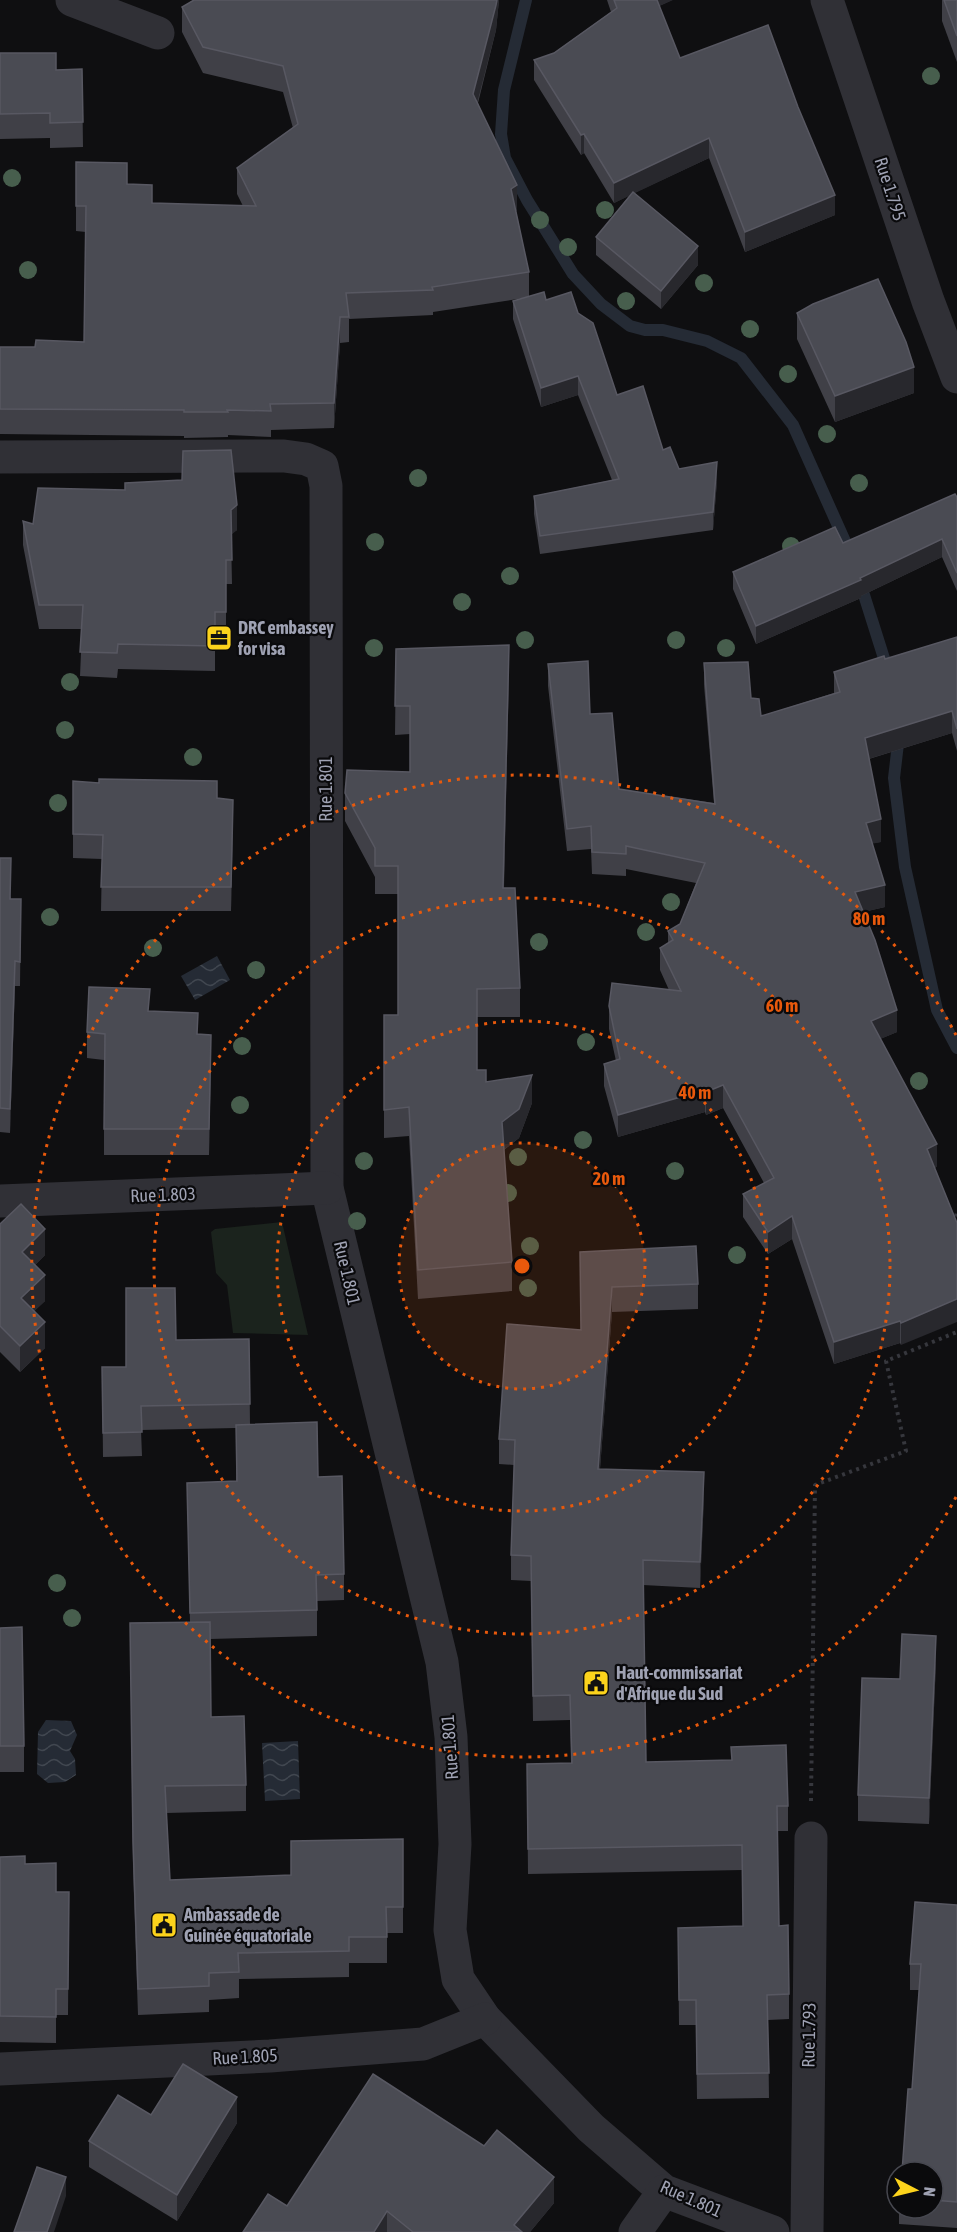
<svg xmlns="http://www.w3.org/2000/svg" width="957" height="2232" font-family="'Asap Condensed',sans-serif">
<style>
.grass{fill:#1b231d}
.water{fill:url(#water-waves)}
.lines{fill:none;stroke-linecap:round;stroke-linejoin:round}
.stream{stroke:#252b35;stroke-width:12}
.path{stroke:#36373d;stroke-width:4;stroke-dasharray:3 4.5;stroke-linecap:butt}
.minor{stroke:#303036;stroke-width:33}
.tree{fill:#475e4d}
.wall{fill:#404047}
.shaded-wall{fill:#28282d}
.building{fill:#4a4b53;stroke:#585862;stroke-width:1.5}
.ring{fill:none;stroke:#e8590c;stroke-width:3;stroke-dasharray:3 6}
.labels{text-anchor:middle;stroke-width:4.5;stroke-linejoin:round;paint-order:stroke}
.street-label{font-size:18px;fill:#9fa2b3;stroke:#0a0a0c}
.poi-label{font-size:18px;font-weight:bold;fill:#9fa2b3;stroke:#0a0a0c;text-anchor:start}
.centre{fill:#e8590c;stroke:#0a0a0c;stroke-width:3}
.ring-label{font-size:18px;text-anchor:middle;font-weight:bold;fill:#e8590c;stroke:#0a0a0c;stroke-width:4.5;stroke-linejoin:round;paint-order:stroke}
</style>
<defs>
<pattern id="water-waves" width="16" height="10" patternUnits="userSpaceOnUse" patternTransform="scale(1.5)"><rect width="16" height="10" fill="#252b35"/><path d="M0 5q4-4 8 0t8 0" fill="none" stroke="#414750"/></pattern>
</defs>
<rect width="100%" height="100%" fill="#0f0f11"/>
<polygon class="grass" points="282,1222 308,1335 233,1333 227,1285 216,1273 211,1232 215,1229"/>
<g class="water">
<polygon points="217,956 230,980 195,1000 181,976"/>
<polygon points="46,1720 71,1721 77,1735 70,1751 75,1759 76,1775 65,1782 48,1783 37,1774 38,1732"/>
<polygon points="298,1741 300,1799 265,1801 262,1743"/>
</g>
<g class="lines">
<g class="stream">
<polyline points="526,0 504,90 501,134 505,158 527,200 573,274 601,304 630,326 645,330 663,330 707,341 741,358 793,425 852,557"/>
<polyline points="859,579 888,671"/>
<polyline points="899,735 894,778 905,867 937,1010 957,1048"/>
</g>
<g class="path">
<polyline points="955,1224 957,1210"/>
<polyline points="811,1801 815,1485 906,1451 886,1361 957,1332"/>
</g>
<g class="minor">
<polyline points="72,0 158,33"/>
<polyline points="827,0 928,301 957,377"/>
<polyline points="0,457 284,456 306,459 322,466 326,486 327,1188 442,1662 451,1737 455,1844 450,1930 458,1979 485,2019 591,2128 664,2191 773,2232"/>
<polyline points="0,1201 327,1188"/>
<polyline points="0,2069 270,2056 423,2044 485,2019"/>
<polyline points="635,2232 664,2191"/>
<polyline points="807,2232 811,1838"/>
</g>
</g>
<g class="tree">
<circle cx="931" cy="76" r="9"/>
<circle cx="12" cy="178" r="9"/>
<circle cx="605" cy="210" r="9"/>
<circle cx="540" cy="220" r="9"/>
<circle cx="568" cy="247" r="9"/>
<circle cx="28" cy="270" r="9"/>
<circle cx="704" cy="283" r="9"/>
<circle cx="626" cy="301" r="9"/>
<circle cx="750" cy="329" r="9"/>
<circle cx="788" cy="374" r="9"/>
<circle cx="827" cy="434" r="9"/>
<circle cx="418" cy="478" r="9"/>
<circle cx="859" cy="483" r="9"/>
<circle cx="375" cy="542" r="9"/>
<circle cx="791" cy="546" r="9"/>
<circle cx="510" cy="576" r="9"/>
<circle cx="462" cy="602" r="9"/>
<circle cx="525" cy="640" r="9"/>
<circle cx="676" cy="640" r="9"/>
<circle cx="374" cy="648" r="9"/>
<circle cx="726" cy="648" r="9"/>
<circle cx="70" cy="682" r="9"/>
<circle cx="65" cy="730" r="9"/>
<circle cx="193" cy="757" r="9"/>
<circle cx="58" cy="803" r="9"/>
<circle cx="671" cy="902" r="9"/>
<circle cx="50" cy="917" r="9"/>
<circle cx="646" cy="932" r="9"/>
<circle cx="539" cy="942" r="9"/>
<circle cx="153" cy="948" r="9"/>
<circle cx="256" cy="970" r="9"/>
<circle cx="586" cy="1042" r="9"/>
<circle cx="242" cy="1046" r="9"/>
<circle cx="919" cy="1081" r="9"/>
<circle cx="240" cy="1105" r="9"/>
<circle cx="583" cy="1140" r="9"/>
<circle cx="518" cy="1157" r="9"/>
<circle cx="364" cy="1161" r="9"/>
<circle cx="675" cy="1171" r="9"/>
<circle cx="508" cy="1193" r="9"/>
<circle cx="357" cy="1221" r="9"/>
<circle cx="530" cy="1246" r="9"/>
<circle cx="737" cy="1255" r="9"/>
<circle cx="528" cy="1288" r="9"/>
<circle cx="57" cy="1583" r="9"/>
<circle cx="72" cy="1618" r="9"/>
</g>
<g class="wall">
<polygon points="194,0 499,0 496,30 478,103 517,210 516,211 529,272 529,296 546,300 578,313 617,395 679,469 717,481 713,530 540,554 534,514 534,496 612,480 578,395 541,407 513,319 513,301 524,298 433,312 433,315 349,319 349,342 340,343 334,428 271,430 271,437 228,435 228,437 184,438 184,436 0,434 0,347 35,347 84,342 86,232 76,231 76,162 127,184 152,203 243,206 237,194 237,168 293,128 283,92 203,73 182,32 182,7"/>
<polygon points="607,0 672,0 659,6 680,58 835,215 745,252 709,158 634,193 698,265 661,309 596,255 596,237 630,195 614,203 584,153 581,155 534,80 534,60 554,53 611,12"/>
<polygon points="942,0 957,0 957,62 942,21"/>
<polygon points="0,53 56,70 82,69 83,147 50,148 50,138 0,139"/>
<polygon points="797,313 914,393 835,422 797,339"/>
<polygon points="125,483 237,530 231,534 232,584 226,584 226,637 215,636 215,671 118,669 117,678 80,676 82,629 39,629 23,545 23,521 33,524 125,490"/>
<polygon points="957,497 957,591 942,557 861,596 861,598 756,644 733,589 733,572 843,543"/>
<polygon points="957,637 957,751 952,733 869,759 881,842 872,843 885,907 863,912 897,1032 880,1039 937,1166 935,1168 901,1345 900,1343 834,1364 792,1239 768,1254 743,1217 743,1194 764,1183 723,1108 706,1115 705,1112 618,1137 604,1086 604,1064 616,1061 609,1029 609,1006 669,990 660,970 660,948 668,943 668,931 680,924 696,883 626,869 626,876 592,874 591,849 567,851 548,686 548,664 590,714 619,789 714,803 704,685 704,663 751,698 761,716 834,693 834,672 885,659"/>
<polygon points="396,649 509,673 504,888 520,988 520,1017 477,1017 477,1070 486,1082 532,1103 519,1138 504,1150 512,1262 512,1291 418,1299 409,1136 384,1138 384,1015 398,1015 398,894 375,894 375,877 345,821 345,793 410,772 410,734 395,735"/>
<polygon points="73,781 217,798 233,824 231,911 101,911 102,859 73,858"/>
<polygon points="0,858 11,899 21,899 20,986 15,986 10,1133 0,1132"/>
<polygon points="150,1011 198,1034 211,1061 209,1155 104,1155 104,1060 87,1058 87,1032"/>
<polygon points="0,1224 45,1255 35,1265 45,1301 34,1311 45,1348 20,1372 0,1352"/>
<polygon points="580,1252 698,1284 698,1309 612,1312 600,1469 704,1497 700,1588 643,1585 646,1762 788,1806 788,1831 777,1831 779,1926 789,1994 789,2019 768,2020 769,2098 697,2099 696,2025 679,2025 678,1928 743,1926 742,1870 528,1874 527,1764 571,1763 570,1720 533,1721 531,1581 511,1580 511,1555 514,1465 499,1464 499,1439 581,1329"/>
<polygon points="249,1339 250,1425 318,1477 344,1574 344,1600 317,1601 317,1636 210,1639 211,1717 246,1785 246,1811 166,1813 170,1880 403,1907 403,1933 387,1933 387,1963 349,1963 349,1977 239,1979 239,1998 209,2000 209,2012 138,2015 133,1868 130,1623 190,1622 187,1483 236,1481 236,1428 141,1430 142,1456 103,1457 102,1367 126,1367 176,1340"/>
<polygon points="0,1628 24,1746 24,1772 0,1772"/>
<polygon points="936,1662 929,1824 858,1821 858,1795"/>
<polygon points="0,1857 25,1864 56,1892 69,1892 68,2015 56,2015 56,2043 0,2042"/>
<polygon points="957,1905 957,2228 899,2224 899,2208 933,2208 933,2172 912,2089 919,1990 910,1990 910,1964"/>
<polygon points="151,2115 237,2123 177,2221 89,2167 89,2141"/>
<polygon points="554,2203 530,2232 243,2232 287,2206"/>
</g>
<g class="shaded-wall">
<polygon points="497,0 499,0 496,30 473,119 473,94"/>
<polygon points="653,0 673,0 653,9"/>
<polygon points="584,134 584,153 581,155 581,135"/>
<polygon points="709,138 709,158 614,203 614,183"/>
<polygon points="517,185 517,210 511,214 511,189"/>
<polygon points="835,195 835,215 745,252 745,232"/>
<polygon points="698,246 698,265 661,309 661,291"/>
<polygon points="340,317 340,343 334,428 334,403"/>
<polygon points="914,367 914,393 835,422 835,396"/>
<polygon points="578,376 578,395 541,407 541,388"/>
<polygon points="717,462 717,481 713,530 713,512"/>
<polygon points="237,505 237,530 231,535 231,510"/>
<polygon points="942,539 942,557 861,596 861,598 756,644 756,626 860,578"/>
<polygon points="509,645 509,673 503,917 503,888"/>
<polygon points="952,711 952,733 865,760 865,738"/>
<polygon points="233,800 233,824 231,911 231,887"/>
<polygon points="881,819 881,842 866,845 866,823"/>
<polygon points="885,885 885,907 855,914 855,892"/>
<polygon points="15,961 15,986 10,1133 10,1109"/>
<polygon points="897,1010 897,1032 871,1043 871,1021"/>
<polygon points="211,1035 211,1061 209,1155 209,1129"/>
<polygon points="532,1075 532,1103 519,1138 502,1151 502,1122"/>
<polygon points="723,1085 723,1108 706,1115 706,1092"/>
<polygon points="705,1090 705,1112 618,1137 618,1115"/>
<polygon points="937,1144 937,1166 927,1172 927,1149"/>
<polygon points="792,1216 792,1239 768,1254 768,1232"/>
<polygon points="45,1229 45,1255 22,1278 22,1252"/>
<polygon points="45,1275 45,1301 21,1324 21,1298"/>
<polygon points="612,1287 612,1312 598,1494 598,1469"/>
<polygon points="957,1299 957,1322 901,1345 901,1323"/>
<polygon points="900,1321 900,1343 834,1364 834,1342"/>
<polygon points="45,1322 45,1348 20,1372 20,1346"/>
<polygon points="704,1472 704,1497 700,1588 700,1562"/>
<polygon points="936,1636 936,1662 929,1824 929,1798"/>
<polygon points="237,2097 237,2123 177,2221 177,2195"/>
<polygon points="66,2177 66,2196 54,2232 47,2232"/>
<polygon points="554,2177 554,2203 530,2232 514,2232 514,2225"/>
<polygon points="387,2211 387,2232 374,2232"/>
</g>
<g class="building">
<polygon points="194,0 497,0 496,5 473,94 517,185 511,189 529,272 432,287 433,290 346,293 349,317 340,317 334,403 270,404 271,411 227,410 228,412 184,412 184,410 0,409 0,347 35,347 36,340 84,342 86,206 76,206 76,162 127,163 127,184 152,185 152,203 256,206 237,168 298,124 283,66 203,47 182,7"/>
<polygon points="614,0 657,0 680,58 768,25 798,107 835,195 745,232 709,138 614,183 584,134 581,135 534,60 554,53 617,8"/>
<polygon points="944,0 957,0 957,36"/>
<polygon points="0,53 56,53 56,70 82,69 83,122 50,123 50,113 0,114"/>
<polygon points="633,192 698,246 661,291 596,237"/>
<polygon points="878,279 906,342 914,367 835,396 797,313 813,304"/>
<polygon points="544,292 546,300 571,292 578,313 593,323 617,395 643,386 663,450 670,447 679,469 717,462 713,512 540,536 534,496 619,479 578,376 541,388 513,301"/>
<polygon points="231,450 237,505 231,510 232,560 226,560 226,612 215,612 215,646 118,644 117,653 80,652 83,605 39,605 23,521 33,524 38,488 125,490 125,483 182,480 183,451"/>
<polygon points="955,494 957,497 957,573 942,539 860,578 861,580 756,626 733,572 835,527 843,543"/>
<polygon points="957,637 957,729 952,711 865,738 881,819 866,823 885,885 855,892 875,940 897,1010 871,1021 937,1144 927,1149 957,1223 957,1299 901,1323 900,1321 834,1342 792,1216 768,1232 743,1194 774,1178 723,1085 706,1092 705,1090 618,1115 604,1064 620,1059 609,1006 612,983 681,991 660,948 673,940 668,931 680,924 705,863 626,846 626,854 592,852 591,826 567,829 548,664 588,661 590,714 612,713 619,789 715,804 704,663 748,662 751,698 759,699 761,716 840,692 834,672 884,656 885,659"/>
<polygon points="509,645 503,888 515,888 520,988 477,989 477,1070 486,1070 486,1082 532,1075 519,1109 502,1122 512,1262 418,1270 409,1107 384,1110 384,1015 398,1015 398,866 375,866 375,848 345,793 347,770 410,772 410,706 395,706 396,649"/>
<polygon points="99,779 217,781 217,798 233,800 231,887 101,887 103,835 73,834 73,781 99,783"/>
<polygon points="0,858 11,858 10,899 21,899 20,962 15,961 10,1109 0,1108"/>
<polygon points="89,987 150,989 148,1011 198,1013 197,1034 211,1035 209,1129 104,1129 105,1034 87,1032"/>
<polygon points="21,1204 45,1229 22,1252 45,1275 21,1298 45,1322 20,1346 0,1326 0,1224"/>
<polygon points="696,1246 698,1284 612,1287 598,1469 704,1472 700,1562 643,1560 646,1762 732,1760 731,1747 786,1745 788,1806 777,1806 779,1926 788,1925 789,1994 767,1995 769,2073 697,2074 696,2000 679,2000 678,1928 743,1926 742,1845 528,1849 527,1764 572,1763 570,1695 533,1696 531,1556 511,1555 515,1440 499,1439 507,1324 581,1330 580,1252"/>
<polygon points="126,1288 175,1288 176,1340 249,1339 250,1404 141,1406 142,1432 103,1433 102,1367 126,1367"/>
<polygon points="317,1422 318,1477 342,1476 344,1574 316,1575 317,1610 190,1613 187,1483 237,1481 236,1425"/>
<polygon points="210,1622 211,1717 244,1716 246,1785 165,1786 170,1880 291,1875 291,1841 403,1839 403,1907 386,1907 387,1937 349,1937 349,1951 238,1953 239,1972 209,1973 209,1986 138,1989 133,1842 130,1623"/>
<polygon points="22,1627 24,1746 0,1746 0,1628"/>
<polygon points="902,1634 936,1636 929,1798 858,1795 862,1678 900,1679"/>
<polygon points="25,1856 25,1864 56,1863 56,1892 69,1892 68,1989 56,1989 56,2017 0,2016 0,1857"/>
<polygon points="915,1902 957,1905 957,2202 933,2200 933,2172 902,2172 908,2089 912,2089 921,1964 910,1964"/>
<polygon points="183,2064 237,2097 177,2195 89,2141 118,2095 151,2115"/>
<polygon points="373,2074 484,2146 497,2130 554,2177 514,2225 522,2232 413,2232 387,2211 374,2232 243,2232 268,2194 287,2206"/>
<polygon points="37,2167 66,2177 47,2232 14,2232"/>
</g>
<circle cx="522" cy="1266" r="123" fill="#e8590c" fill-opacity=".12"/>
<g class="ring">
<circle cx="522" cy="1266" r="123"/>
<circle cx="522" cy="1266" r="245"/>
<circle cx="522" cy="1266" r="368"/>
<path d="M956 1497A491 491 0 1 1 956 1035"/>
</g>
<defs>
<symbol id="office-square" viewBox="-11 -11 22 22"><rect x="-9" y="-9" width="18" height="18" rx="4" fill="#fcd31c" stroke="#0a0a0c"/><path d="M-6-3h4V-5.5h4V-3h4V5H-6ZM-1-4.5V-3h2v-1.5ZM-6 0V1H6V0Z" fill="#111"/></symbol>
<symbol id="civic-square" viewBox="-11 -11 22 22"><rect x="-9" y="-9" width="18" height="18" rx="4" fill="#fcd31c" stroke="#0a0a0c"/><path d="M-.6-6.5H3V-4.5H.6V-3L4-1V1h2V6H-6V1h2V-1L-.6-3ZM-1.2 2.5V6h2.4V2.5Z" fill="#111"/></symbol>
</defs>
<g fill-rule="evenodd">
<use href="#office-square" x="204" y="623" width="30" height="30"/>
<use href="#civic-square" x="581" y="1668" width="30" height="30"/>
<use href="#civic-square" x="149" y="1910" width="30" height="30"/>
</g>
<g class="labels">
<g class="street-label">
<text transform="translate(890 189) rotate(72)" y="6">Rue 1.795</text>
<text transform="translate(326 789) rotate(-90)" y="6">Rue 1.801</text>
<text transform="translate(163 1195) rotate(-2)" y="6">Rue 1.803</text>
<text transform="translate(347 1273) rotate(77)" y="6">Rue 1.801</text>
<text transform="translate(450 1747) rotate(-94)" y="6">Rue 1.801</text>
<text transform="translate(809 2035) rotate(-89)" y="6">Rue 1.793</text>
<text transform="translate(245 2057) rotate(-3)" y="6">Rue 1.805</text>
<text transform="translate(691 2199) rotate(24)" y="6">Rue 1.801</text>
</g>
<g class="poi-label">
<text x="238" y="634">DRC embassey<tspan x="238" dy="21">for visa</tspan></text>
<text x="616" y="1679">Haut-commissariat<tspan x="616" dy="21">d'Afrique du Sud</tspan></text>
<text x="184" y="1921">Ambassade de<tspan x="184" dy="21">Guinée équatoriale</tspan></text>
</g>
</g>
<circle cx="522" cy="1266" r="9" class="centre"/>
<g class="ring-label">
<text x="869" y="925">80 m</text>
<text x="782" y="1012">60 m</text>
<text x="695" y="1099">40 m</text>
<text x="609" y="1185">20 m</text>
</g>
<g transform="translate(915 2190) rotate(97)"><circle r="28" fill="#0a0a0c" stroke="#46474f" stroke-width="1.5"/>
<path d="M0-4.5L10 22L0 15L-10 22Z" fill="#fcd31c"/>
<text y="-9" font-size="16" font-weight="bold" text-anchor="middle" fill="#9fa2b3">N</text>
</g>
</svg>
